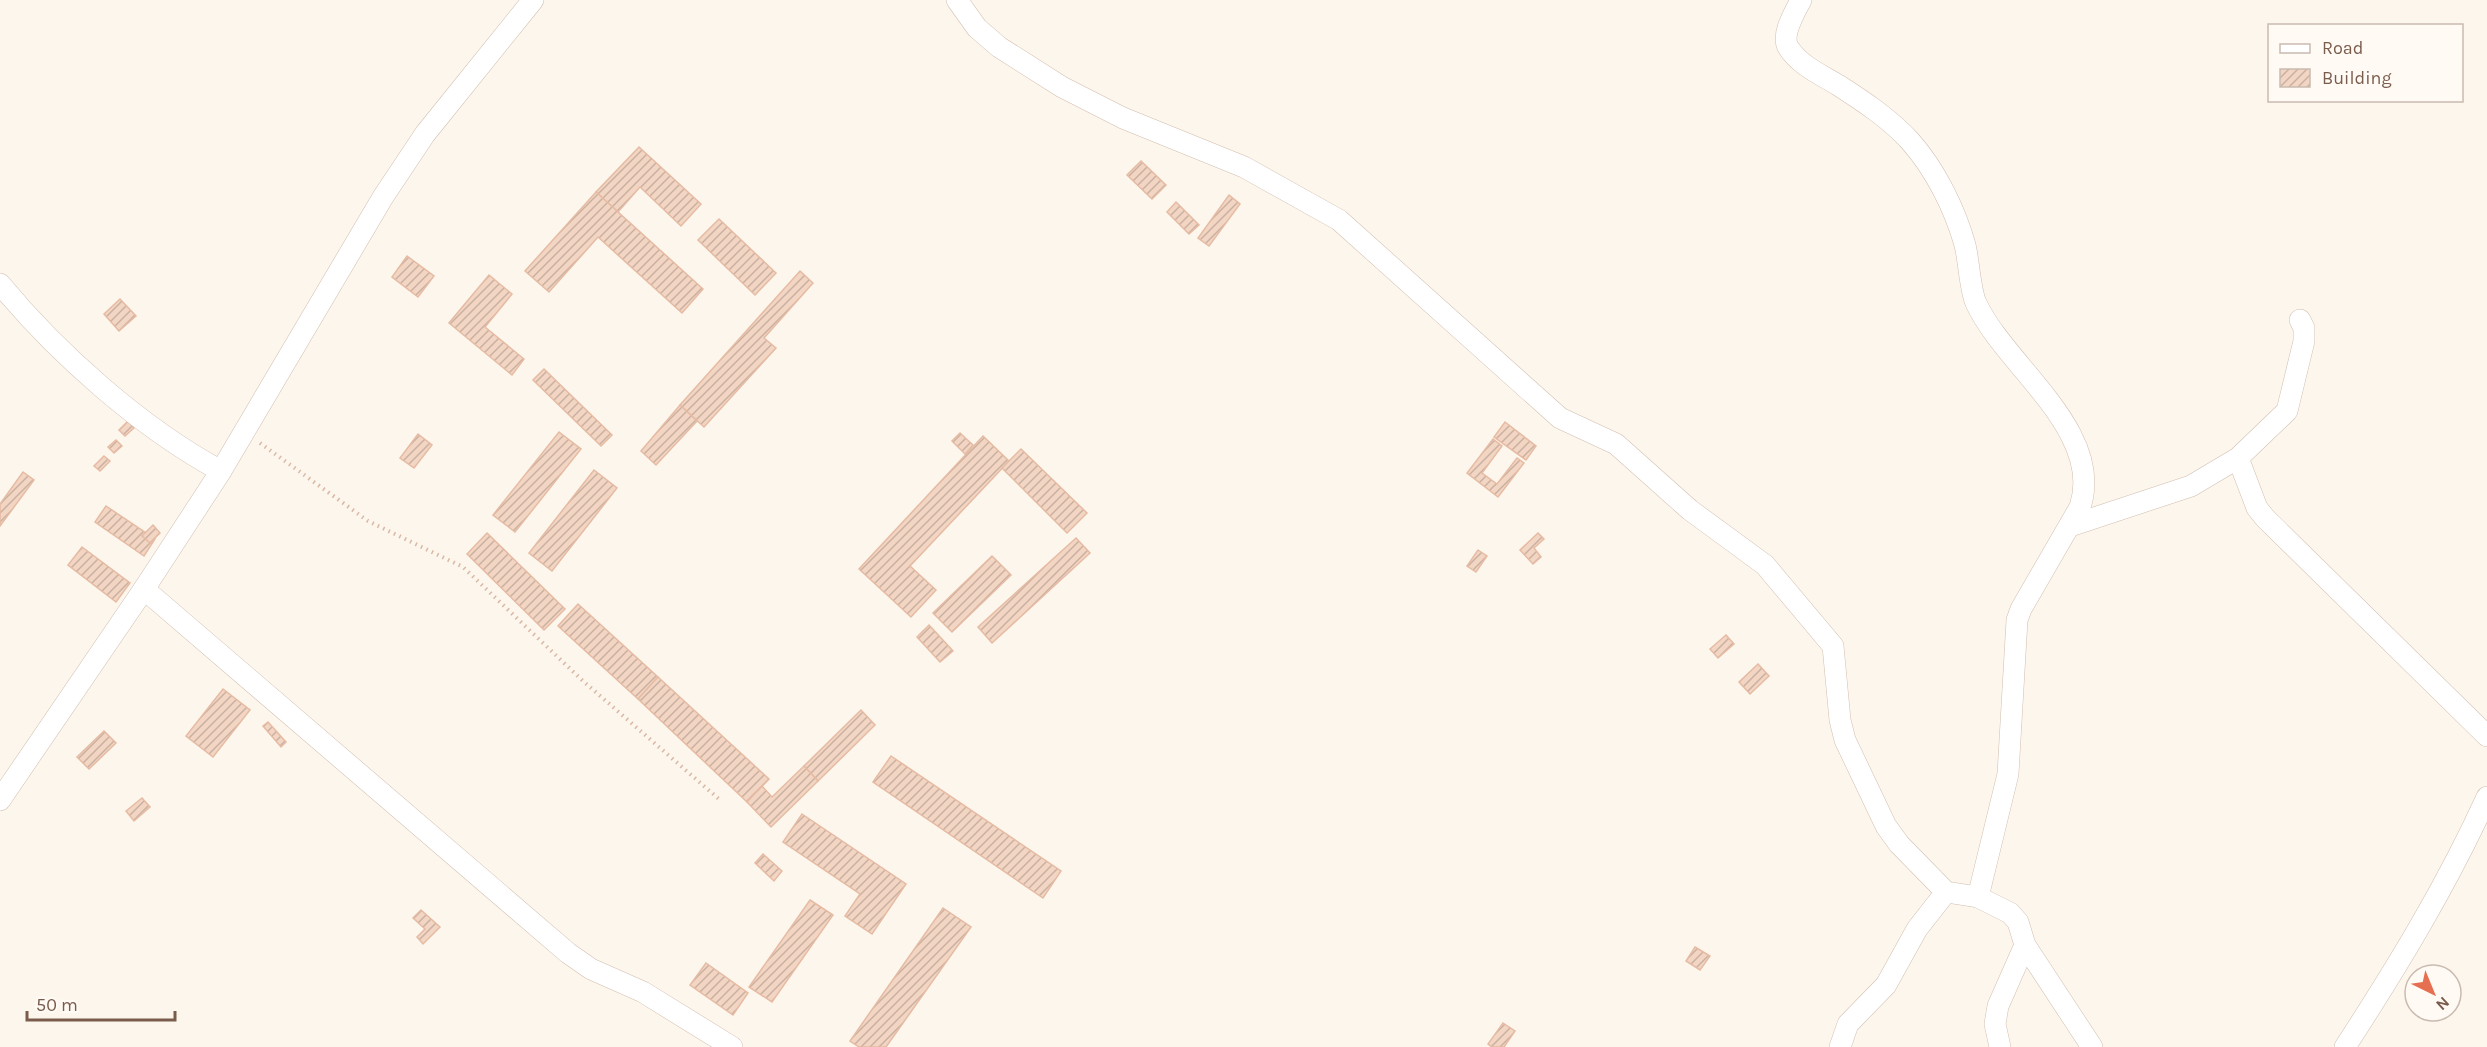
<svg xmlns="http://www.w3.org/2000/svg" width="2487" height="1047" font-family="Karla,sans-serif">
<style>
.building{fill:url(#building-hatch);stroke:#e6bba3;stroke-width:1.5}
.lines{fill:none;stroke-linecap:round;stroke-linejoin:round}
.street-casing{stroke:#d1beb0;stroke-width:22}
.path{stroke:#d9b8a5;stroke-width:4;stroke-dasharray:1.5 4.5;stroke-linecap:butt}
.street{stroke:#fff;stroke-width:21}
</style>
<defs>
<pattern id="building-hatch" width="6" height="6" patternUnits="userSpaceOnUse" patternTransform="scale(1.5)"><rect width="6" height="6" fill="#f3d5c3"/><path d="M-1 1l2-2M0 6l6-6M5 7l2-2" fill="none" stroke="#cab0a1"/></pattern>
</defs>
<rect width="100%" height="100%" fill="#fdf6ec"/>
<g class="building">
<polygon points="639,147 701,204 681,226 640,187 618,212 596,192"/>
<polygon points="1141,161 1166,185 1152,199 1127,175"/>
<polygon points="596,192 703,289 682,313 598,237 549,292 525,271"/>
<polygon points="1229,195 1240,204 1209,246 1198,238"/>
<polygon points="1176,202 1199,225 1189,234 1167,212"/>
<polygon points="719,219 776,273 755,295 698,240"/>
<polygon points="407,256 434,276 418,297 392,277"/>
<polygon points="800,271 813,283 764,338 776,348 704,427 680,405"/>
<polygon points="489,275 512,294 485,327 524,359 512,375 449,323"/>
<polygon points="120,299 136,316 119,331 104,314"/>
<polygon points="544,369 612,435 601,446 533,380"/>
<polygon points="680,405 697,421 656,465 641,451"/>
<polygon points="128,421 134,428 125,436 119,430"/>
<polygon points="1505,422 1536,446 1526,460 1494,437"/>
<polygon points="559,432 581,449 515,532 493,515"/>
<polygon points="960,433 973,445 965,454 952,441"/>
<polygon points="418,434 432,445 414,468 400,458"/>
<polygon points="983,436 1009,461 910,566 936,590 911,617 859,569"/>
<polygon points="1493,439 1502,446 1482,473 1497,484 1517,458 1524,463 1498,497 1467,473"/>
<polygon points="116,440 122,446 114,453 108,447"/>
<polygon points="1021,449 1087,513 1067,533 1002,468"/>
<polygon points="104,456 110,461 100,471 94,466"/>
<polygon points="594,470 617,488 552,571 529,553"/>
<polygon points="23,472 34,480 0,526 0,504"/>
<polygon points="106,506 155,539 144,556 95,522"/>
<polygon points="153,525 160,533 150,543 142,536"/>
<polygon points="487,533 565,609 544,630 467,554"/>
<polygon points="1538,533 1544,539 1534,548 1541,557 1533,564 1520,550"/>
<polygon points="1076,538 1090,553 992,643 978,627"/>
<polygon points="82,547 130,583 116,602 68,565"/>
<polygon points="1478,550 1487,556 1476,572 1467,566"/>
<polygon points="992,556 1011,575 952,632 933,613"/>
<polygon points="578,604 658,677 638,699 558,626"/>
<polygon points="929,625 953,651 940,662 917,637"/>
<polygon points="1726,635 1734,644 1718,658 1710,649"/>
<polygon points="1758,664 1769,676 1750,694 1739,682"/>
<polygon points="658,677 769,779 747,802 638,699"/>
<polygon points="223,689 250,710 213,757 186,736"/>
<polygon points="861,710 875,725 818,781 804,766"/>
<polygon points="268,722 286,742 281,747 263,726"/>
<polygon points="104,731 116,743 89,769 77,757"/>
<polygon points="891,756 1061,871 1043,898 873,782"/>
<polygon points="804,766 818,781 771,827 747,802 762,786 772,797"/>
<polygon points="142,798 150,807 134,821 126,811"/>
<polygon points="802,814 906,884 872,934 845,916 860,894 783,842"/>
<polygon points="763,854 782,871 774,881 755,863"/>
<polygon points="810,900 833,915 772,1002 749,987"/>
<polygon points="943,908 971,927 886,1047 859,1047 850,1041"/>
<polygon points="421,910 440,927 423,944 417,937 425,929 413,918"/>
<polygon points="1695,947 1710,956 1700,970 1686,961"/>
<polygon points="706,963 748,993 733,1015 690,985"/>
<polygon points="1503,1023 1515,1031 1504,1047 1492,1047 1488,1044"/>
</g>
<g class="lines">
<defs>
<g id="street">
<polyline points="957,0 977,28 999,47 1062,87 1123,118 1244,167 1339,220 1560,418 1616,444 1690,510 1765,565 1833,646 1840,720 1845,740 1886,826 1899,844 1946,892 1978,897 2010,913 2018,922 2025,945 1998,1006 1995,1024 2000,1047"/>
<path d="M1801,0c-6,12 -20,34 -13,47 11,18 32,27 50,38 25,16 52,34 72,56 25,28 45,68 55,104 4,16 5,45 11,58 29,63 129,128 104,204l-59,102 -4,11 -9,154 -30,123"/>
<path d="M0,284c57,69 141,144 221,187"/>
<polyline points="2238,458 2257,508 2265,518 2487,736"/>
<polyline points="2070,526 2191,486 2238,458 2287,411 2304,341 2304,328 2300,320"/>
<polyline points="144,589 568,953 591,969 643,992 732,1047"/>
<polyline points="0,800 144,589 221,471 383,197 425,134 533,0"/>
<polyline points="2025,945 2092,1047"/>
<polyline points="1840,1047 1848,1024 1886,985 1917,929 1946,892"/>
<path d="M2345,1047c52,-80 102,-162 142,-250"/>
</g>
</defs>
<use href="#street" class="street-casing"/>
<polyline class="path" points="260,443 368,521 463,567 583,681 720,800"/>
<use href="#street" class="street"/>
</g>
<rect x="2268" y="24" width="195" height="78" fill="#fffaf3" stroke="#cabbb1" stroke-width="1.5"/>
<rect x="2280" y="44" width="30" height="9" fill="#ffffff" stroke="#cabbb1" stroke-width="1.5"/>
<text x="2322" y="54" font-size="18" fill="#7a5c4d">Road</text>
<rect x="2280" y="69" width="30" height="18" fill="url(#building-hatch)" stroke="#cabbb1" stroke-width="1.5"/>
<text x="2322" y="84" font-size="18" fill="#7a5c4d">Building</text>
<g transform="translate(2433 993) rotate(137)"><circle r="28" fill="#fffaf3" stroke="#cabbb1" stroke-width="1.5"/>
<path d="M0-4.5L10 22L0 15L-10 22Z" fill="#e76f51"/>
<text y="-9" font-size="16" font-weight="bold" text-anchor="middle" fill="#7a5c4d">N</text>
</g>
<path d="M27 1011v9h148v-9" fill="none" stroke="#7a5c4d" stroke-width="3"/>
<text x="36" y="1011" font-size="18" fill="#7a5c4d" stroke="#fffaf3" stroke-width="4.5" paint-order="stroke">50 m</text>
</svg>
